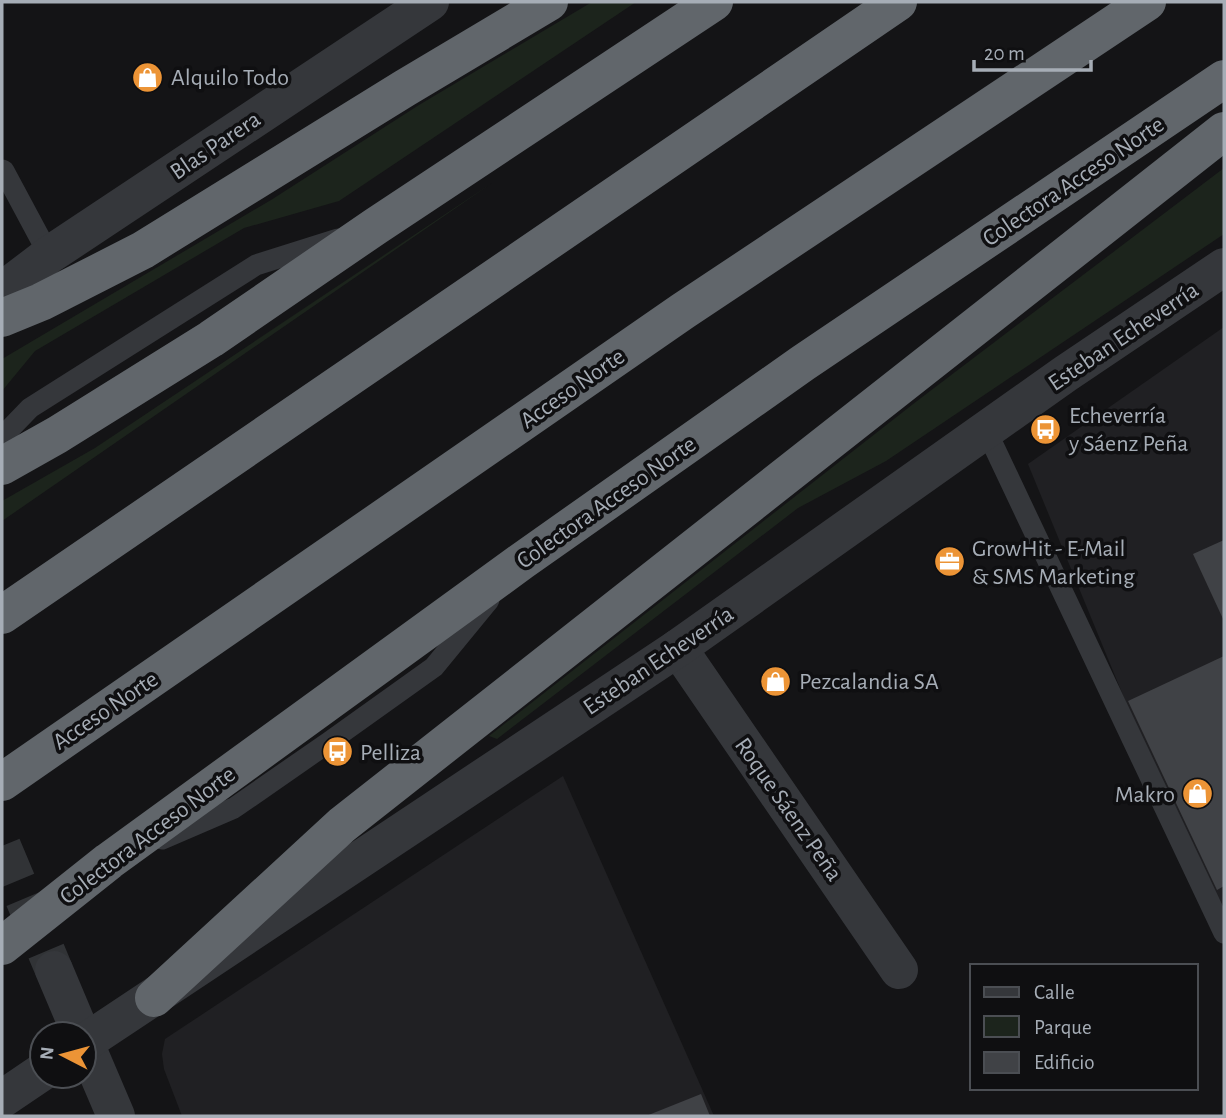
<svg xmlns="http://www.w3.org/2000/svg" width="1226" height="1118" font-family="'Alegreya Sans',sans-serif">
<style>
.built{fill:#202023}
.green{fill:#1c241c}
.building{fill:#404246}
.lines{fill:none;stroke-linecap:round;stroke-linejoin:round}
.tertiary-tunnel{stroke:#313336;stroke-width:38;stroke-dasharray:38 19;stroke-linecap:butt}
.service{stroke:#35373b;stroke-width:21}
.minor{stroke:#35373b;stroke-width:38}
.tertiary{stroke:#35373b;stroke-width:38}
.motorway{stroke:#61666b;stroke-width:38}
.labels{text-anchor:middle;stroke-width:7;stroke-linejoin:round;paint-order:stroke}
.poi-label{font-size:24px;fill:#a6adb6;stroke:#0f0f11;text-anchor:start}
.street-label{font-size:24px;fill:#a6adb6;stroke:#0f0f11}
</style>
<rect width="100%" height="100%" fill="#141416"/>
<g class="built">
<polygon points="1224,327 1224,941 1028,464"/>
<polygon points="563,776 714,1116 182,1116 164,1069 162,1054 165,1039"/>
</g>
<g class="green">
<polygon points="592,2 636,2 339,201 244,228 35,351 2,391 2,359 271,200 419,105"/>
<polygon points="1224,168 1224,234 886,461 798,508 497,739 489,736 917,401"/>
<polygon points="492,183 2,521 2,501 95,448"/>
</g>
<g class="building">
<polygon points="1224,540 1224,621 1193,554"/>
<polygon points="1224,656 1224,886 1217,890 1128,701"/>
<polygon points="701,1094 710,1116 646,1116"/>
</g>
<g class="lines">
<polyline class="tertiary-tunnel" points="2,846 54,970"/>
<g class="service">
<polyline points="2,170 4,171 49,255"/>
<polyline points="986,430 1224,933"/>
<polyline points="2,437 30,408 256,265 338,239"/>
<polyline points="162,839 234,808 329,742 434,667 489,600"/>
</g>
<polyline class="minor" points="678,648 899,970"/>
<g class="tertiary">
<polyline points="2,291 49,255 430,2"/>
<polyline points="54,970 81,1034"/>
<polyline points="84,1041 116,1116"/>
<polyline points="84,1043 678,648 1065,374 1224,267"/>
<polyline points="2,1099 42,1072"/>
</g>
<g class="motorway">
<polyline points="2,318 41,302 143,250 405,88 549,2"/>
<polyline points="2,466 57,435 211,339 376,226 714,2"/>
<polyline points="2,615 898,2"/>
<polyline points="2,782 683,311 1147,2"/>
<polyline points="2,946 109,861 522,561 803,363 1224,79"/>
<polyline points="154,998 342,825 1224,131"/>
</g>
</g>
<defs>
<symbol id="shop-disc" viewBox="-11 -11 22 22"><circle r="9.5" fill="#ec9436" stroke="#0f0f11"/><path d="M-5-2.5h2.3a2.7 3.5 0 0 1 5.4 0H5L5.5 6h-11ZM-1.5-2.5h3a1.5 2.3 0 0 0-3 0Z" fill="#fff"/></symbol>
<symbol id="bus-disc" viewBox="-11 -11 22 22"><circle r="9.5" fill="#ec9436" stroke="#0f0f11"/><path d="M-5-6H5V4H4V6H2V4H-2V6H-4V4H-5ZM-3.5-4V0h7V-4ZM-3.5 1.2v1.5H-2V1.2ZM2 1.2v1.5H3.5V1.2Z" fill="#fff"/></symbol>
<symbol id="office-disc" viewBox="-11 -11 22 22"><circle r="9.5" fill="#ec9436" stroke="#0f0f11"/><path d="M-6-3h4V-5.5h4V-3h4V5H-6ZM-1-4.5V-3h2v-1.5ZM-6 0V1H6V0Z" fill="#fff"/></symbol>
</defs>
<g fill-rule="evenodd">
<use href="#shop-disc" x="130" y="60" width="35" height="35"/>
<use href="#bus-disc" x="1028" y="412" width="35" height="35"/>
<use href="#office-disc" x="932" y="544" width="35" height="35"/>
<use href="#shop-disc" x="758" y="664" width="35" height="35"/>
<use href="#bus-disc" x="320" y="734" width="35" height="35"/>
<use href="#shop-disc" x="1180" y="776" width="35" height="35"/>
</g>
<g class="labels">
<g class="poi-label">
<text x="171" y="85">Alquilo Todo</text>
<text x="1069" y="423">Echeverría<tspan x="1069" dy="28">y Sáenz Peña</tspan></text>
<text x="972" y="556">GrowHit - E-Mail<tspan x="972" dy="28">&amp; SMS Marketing</tspan></text>
<text x="799" y="689">Pezcalandia SA</text>
<text x="360" y="760">Pelliza</text>
<text x="1175" y="802" text-anchor="end">Makro</text>
</g>
<g class="street-label">
<text transform="translate(215 145) rotate(-34)" y="8">Blas Parera</text>
<text transform="translate(1073 181) rotate(-34)" y="8">Colectora Acceso Norte</text>
<text transform="translate(1123 336) rotate(-34)" y="8">Esteban Echeverría</text>
<text transform="translate(572 388) rotate(-35)" y="8">Acceso Norte</text>
<text transform="translate(606 502) rotate(-35)" y="8">Colectora Acceso Norte</text>
<text transform="translate(658 660) rotate(-34)" y="8">Esteban Echeverría</text>
<text transform="translate(105 710) rotate(-34)" y="8">Acceso Norte</text>
<text transform="translate(789 809) rotate(55)" y="8">Roque Sáenz Peña</text>
<text transform="translate(147 835) rotate(-37)" y="8">Colectora Acceso Norte</text>
</g>
</g>
<rect width="1226" height="1118" fill="none" stroke="#a6adb6" stroke-width="7"/>
<rect x="970" y="964" width="228" height="126" fill="#0f0f11" stroke="#4b4e53" stroke-width="2"/>
<rect x="984" y="987" width="35" height="10" fill="#35373b" stroke="#4b4e53" stroke-width="2"/>
<text x="1034" y="999" font-size="21" fill="#a6adb6">Calle</text>
<rect x="984" y="1016" width="35" height="21" fill="#1c241c" stroke="#4b4e53" stroke-width="2"/>
<text x="1034" y="1034" font-size="21" fill="#a6adb6">Parque</text>
<rect x="984" y="1052" width="35" height="21" fill="#404246" stroke="#4b4e53" stroke-width="2"/>
<text x="1034" y="1069" font-size="21" fill="#a6adb6">Edificio</text>
<g transform="translate(63 1055) rotate(276)"><circle r="33" fill="#0f0f11" stroke="#4b4e53" stroke-width="2"/>
<path d="M0-5L12 26L0 18L-12 26Z" fill="#ec9436"/>
<text y="-10" font-size="19" font-weight="bold" text-anchor="middle" fill="#a6adb6">N</text>
</g>
<path d="M974 60v10h117v-10" fill="none" stroke="#a6adb6" stroke-width="3.5"/>
<text x="984" y="60" font-size="21" fill="#a6adb6" stroke="#0f0f11" stroke-width="5" paint-order="stroke">20 m</text>
</svg>
